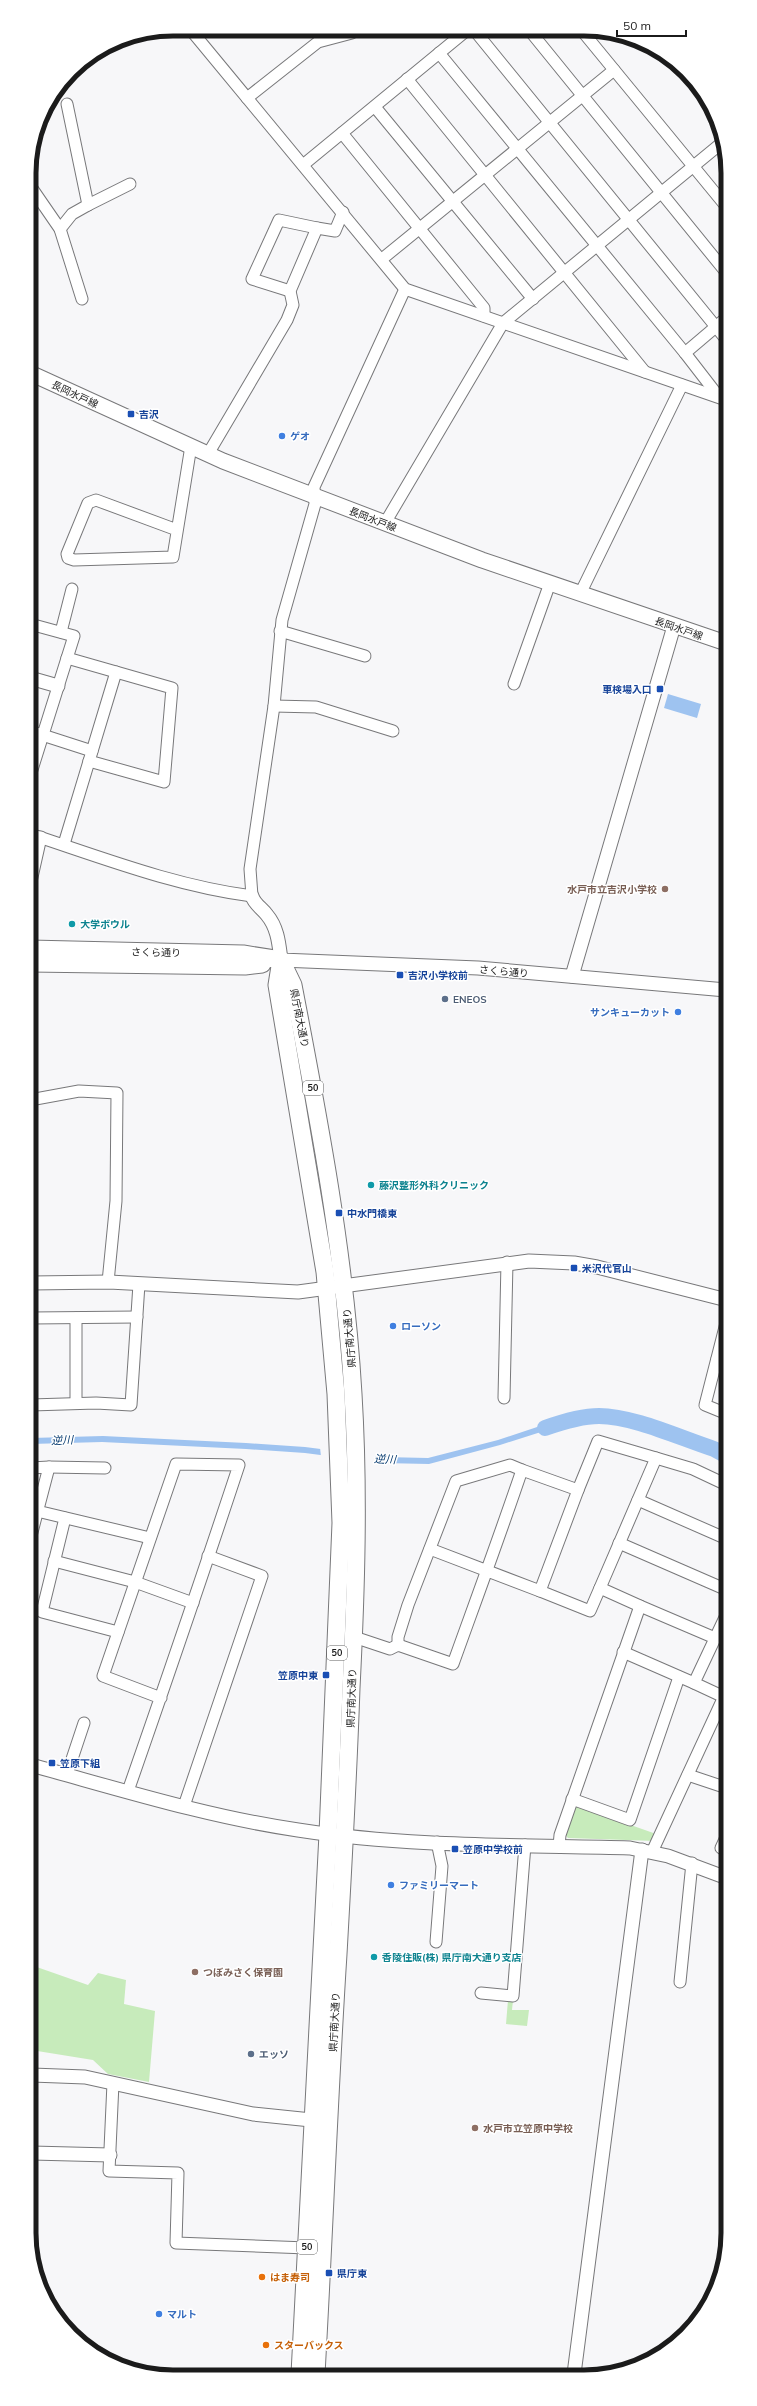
<svg xmlns="http://www.w3.org/2000/svg" width="757" height="2406" font-family="Mulish,'Noto Sans JP',sans-serif">
<style>
.green{fill:#c7ebbb}
.water{fill:#9ec3f0}
.pier{fill:#f7f7f9}
.lines{fill:none;stroke-linecap:round;stroke-linejoin:round}
.river{stroke:#9ec3f0;stroke-width:16}
.minor-casing{stroke:#78787a;stroke-width:13}
.tertiary-casing{stroke:#78787a;stroke-width:15}
.secondary-casing{stroke:#78787a;stroke-width:17}
.primary-casing{stroke:#78787a;stroke-width:19}
.minor{stroke:#fff;stroke-width:11}
.tertiary{stroke:#fff;stroke-width:13}
.secondary{stroke:#fff;stroke-width:15}
.primary{stroke:#fff;stroke-width:17}
.transit-dot{fill:#1a4fb4;stroke:#fff;stroke-width:1.5}
.shop-dot{fill:#3f7fe0;stroke:#fff;stroke-width:1.5}
.education-dot{fill:#8d6e63;stroke:#fff;stroke-width:1.5}
.culture-dot{fill:#0f9aa8;stroke:#fff;stroke-width:1.5}
.service-dot{fill:#5c6f8a;stroke:#fff;stroke-width:1.5}
.food-dot{fill:#e8710a;stroke:#fff;stroke-width:1.5}
.labels{text-anchor:middle;stroke-width:3;stroke-linejoin:round;paint-order:stroke}
.shield{fill:#fff;stroke:#5f5f5f;stroke-width:1}
.shield-label{font-size:9px;font-weight:bold;fill:#1b1b1b}
.street-label{font-size:10px;fill:#1b1b1b;stroke:#fff}
.transit-label{font-size:10px;font-weight:bold;fill:#164399;stroke:#fff;text-anchor:start}
.shop-label{font-size:10px;font-weight:bold;fill:#366cbe;stroke:#fff;text-anchor:start}
.education-label{font-size:10px;font-weight:bold;fill:#785e54;stroke:#fff;text-anchor:start}
.culture-label{font-size:10px;font-weight:bold;fill:#0d838f;stroke:#fff;text-anchor:start}
.service-label{font-size:10px;font-weight:bold;fill:#4e5e75;stroke:#fff;text-anchor:start}
.food-label{font-size:10px;font-weight:bold;fill:#c56008;stroke:#fff;text-anchor:start}
.water-label{font-size:11px;font-style:italic;fill:#063a6f;stroke:#fff}
.rim{fill:none;stroke:#1b1b1b;stroke-width:5}
</style>
<rect width="100%" height="100%" fill="#f7f7f9"/>
<g class="green">
<polygon points="577,1806 659,1835 655,1841 568,1838 564,1834 573,1807"/>
<polygon points="31,1965 88,1985 98,1973 126,1980 124,2004 155,2011 149,2082 108,2074 93,2060 31,2050"/>
<polygon points="508,2000 513,2000 512,2010 529,2010 527,2026 506,2024"/>
</g>
<g class="water">
<polygon points="668,694 701,704 697,718 664,708"/>
<polygon points="564,1418 566,1424 500,1445 429,1464 382,1463 305,1453 246,1449 102,1442 31,1444 31,1438 103,1436 246,1443 305,1447 383,1457 428,1458 498,1440"/>
</g>
<polygon class="pier" points="320,1447 375,1454 376,1464 321,1457"/>
<g class="lines">
<path class="river" d="M545,1428c17,-6 36,-12 54,-12 34,0 81,22 115,33l13,7"/>
<defs>
<g id="minor">
<polyline points="190,29 405,289 726,400"/>
<polyline points="475,31 725,338"/>
<polyline points="530,31 725,271"/>
<polyline points="583,32 725,205"/>
<polyline points="439,53 685,353 719,397"/>
<polyline points="407,79 645,372"/>
<polyline points="247,98 318,42 352,33 355,30"/>
<polyline points="375,107 533,299"/>
<polyline points="342,133 484,308 484,316"/>
<polyline points="303,165 466,31"/>
<polyline points="29,184 60,229 82,299"/>
<polyline points="88,205 130,184"/>
<polyline points="60,229 72,214 88,205 67,104"/>
<polyline points="382,259 614,70"/>
<polyline points="290,291 252,279 279,220 317,228"/>
<polyline points="685,353 725,319"/>
<polyline points="208,454 287,320 293,305 290,291 317,228 335,231 343,212"/>
<polyline points="385,523 503,323 724,141"/>
<polyline points="177,530 96,500 88,503 67,554 68,558 74,560 173,557 191,446"/>
<polyline points="580,594 682,385"/>
<polyline points="30,624 74,636 30,776"/>
<polyline points="280,631 365,656"/>
<polyline points="61,632 72,589"/>
<polyline points="67,658 172,688 164,782 89,761"/>
<polyline points="514,684 550,583"/>
<polyline points="274,706 316,707 393,731"/>
<polyline points="30,731 92,751"/>
<path d="M30,834c73,24 145,52 222,62l-2,-27 24,-163 8,-86 33,-116 -1,-17 91,-198"/>
<polyline points="64,844 116,672"/>
<polyline points="30,886 41,837"/>
<polyline points="30,1100 79,1091 117,1093 116,1201 108,1282"/>
<polyline points="31,1318 137,1317"/>
<polyline points="76,1318 76,1403"/>
<polyline points="727,1319 705,1405 727,1414"/>
<polyline points="717,1359 727,1361"/>
<polyline points="504,1398 507,1262"/>
<polyline points="31,1405 96,1403 131,1405 139,1284"/>
<polyline points="49,1467 105,1468"/>
<polyline points="31,1468 49,1467 31,1536"/>
<polyline points="578,1490 598,1441 656,1458"/>
<polyline points="638,1500 727,1539"/>
<polyline points="37,1511 150,1538"/>
<polyline points="65,1518 42,1612 118,1632"/>
<polyline points="619,1543 727,1590"/>
<polyline points="54,1561 135,1582 193,1603"/>
<polyline points="540,1591 590,1611 600,1588"/>
<polyline points="640,1606 715,1638"/>
<path d="M354,1637l36,12 8,-4 55,19c23,-64 47,-129 69,-194l56,20 -38,101 -110,-42"/>
<polyline points="398,1645 398,1637 408,1605 456,1481 510,1465 522,1470"/>
<polyline points="623,1652 694,1683"/>
<polyline points="724,1697 694,1683 727,1613"/>
<polyline points="67,1774 84,1723"/>
<polyline points="688,1775 727,1788"/>
<path d="M128,1791c38,-109 75,-217 111,-326l-63,-1 -73,212 58,22"/>
<polyline points="572,1799 630,1820 679,1677"/>
<polyline points="184,1806 262,1576 208,1556"/>
<polyline points="559,1846 560,1835 640,1606 600,1588 656,1458 693,1469 727,1485"/>
<polyline points="721,1848 727,1835"/>
<polyline points="652,1852 727,1690"/>
<polyline points="436,1942 442,1866 437,1842"/>
<polyline points="680,1982 692,1863"/>
<polyline points="481,1993 513,1996 525,1845"/>
<polyline points="113,2083 109,2171 178,2173 176,2243 307,2248"/>
</g>
<g id="tertiary">
<polyline points="30,678 58,686"/>
<path d="M252,896c2,8 10,12 15,19 11,13 12,30 14,45l197,8 248,22"/>
<polyline points="572,976 674,626"/>
<polyline points="31,1283 109,1282 298,1292 529,1261 574,1263 597,1267 727,1300"/>
<path d="M31,1765c88,24 177,52 267,65 109,17 222,15 332,18l38,8 59,22"/>
<polyline points="32,2075 85,2077 253,2114 321,2121"/>
<polyline points="32,2153 110,2155"/>
<polyline points="574,2374 642,1850"/>
</g>
<polyline id="secondary" points="30,373 223,461 482,560 726,643"/>
<g id="primary">
<polyline points="30,949 243,954 281,960"/>
<path d="M281,960l12,25c26,135 52,271 60,409 6,98 3,196 -2,294 -3,89 -8,177 -13,266 -9,140 -14,280 -22,420"/>
<polyline points="281,960 277,985 325,1272 336,1394 341,1523 328,1834 300,2374"/>
<polyline points="30,963 245,966 262,964"/>
</g>
</defs>
<use href="#minor" class="minor-casing"/>
<use href="#tertiary" class="tertiary-casing"/>
<use href="#secondary" class="secondary-casing"/>
<use href="#primary" class="primary-casing"/>
<use href="#minor" class="minor"/>
<use href="#tertiary" class="tertiary"/>
<use href="#secondary" class="secondary"/>
<use href="#primary" class="primary"/>
</g>
<g class="transit-dot">
<rect x="127" y="410" width="8" height="8" rx="2"/>
<rect x="656" y="685" width="8" height="8" rx="2"/>
<rect x="396" y="971" width="8" height="8" rx="2"/>
<rect x="335" y="1209" width="8" height="8" rx="2"/>
<rect x="570" y="1264" width="8" height="8" rx="2"/>
<rect x="322" y="1671" width="8" height="8" rx="2"/>
<rect x="48" y="1759" width="8" height="8" rx="2"/>
<rect x="451" y="1845" width="8" height="8" rx="2"/>
<rect x="325" y="2269" width="8" height="8" rx="2"/>
</g>
<g class="shop-dot">
<circle cx="282" cy="436" r="4"/>
<circle cx="678" cy="1012" r="4"/>
<circle cx="393" cy="1326" r="4"/>
<circle cx="391" cy="1885" r="4"/>
<circle cx="159" cy="2314" r="4"/>
</g>
<g class="education-dot">
<circle cx="665" cy="889" r="4"/>
<circle cx="195" cy="1972" r="4"/>
<circle cx="475" cy="2128" r="4"/>
</g>
<g class="culture-dot">
<circle cx="72" cy="924" r="4"/>
<circle cx="371" cy="1185" r="4"/>
<circle cx="374" cy="1957" r="4"/>
</g>
<g class="service-dot">
<circle cx="445" cy="999" r="4"/>
<circle cx="251" cy="2054" r="4"/>
</g>
<g class="food-dot">
<circle cx="262" cy="2277" r="4"/>
<circle cx="266" cy="2345" r="4"/>
</g>
<g class="labels">
<g class="shield">
<rect x="303" y="1081" width="20" height="14" rx="3"/>
<rect x="327" y="1646" width="20" height="14" rx="3"/>
<rect x="297" y="2240" width="20" height="14" rx="3"/>
</g>
<g class="shield-label">
<text x="313" y="1091">50</text>
<text x="337" y="1656">50</text>
<text x="307" y="2250">50</text>
</g>
<g class="street-label">
<text transform="translate(75 394) rotate(25)" y="4">長岡水戸線</text>
<text transform="translate(373 519) rotate(21)" y="4">長岡水戸線</text>
<text transform="translate(679 628) rotate(19)" y="4">長岡水戸線</text>
<text transform="translate(156 952) rotate(1)" y="4">さくら通り</text>
<text transform="translate(504 971) rotate(5)" y="4">さくら通り</text>
<text transform="translate(300 1018) rotate(79)" y="4">県庁南大通り</text>
<text transform="translate(349 1338) rotate(-95)" y="4">県庁南大通り</text>
<text transform="translate(351 1698) rotate(-88)" y="4">県庁南大通り</text>
<text transform="translate(334 2022) rotate(-87)" y="4">県庁南大通り</text>
</g>
<g class="transit-label">
<text x="139" y="418">吉沢</text>
<text x="652" y="693" text-anchor="end">車検場入口</text>
<text x="408" y="979">吉沢小学校前</text>
<text x="347" y="1217">中水門橋東</text>
<text x="582" y="1272">米沢代官山</text>
<text x="318" y="1679" text-anchor="end">笠原中東</text>
<text x="60" y="1767">笠原下組</text>
<text x="463" y="1853">笠原中学校前</text>
<text x="337" y="2277">県庁東</text>
</g>
<g class="shop-label">
<text x="290" y="440">ゲオ</text>
<text x="670" y="1016" text-anchor="end">サンキューカット</text>
<text x="401" y="1330">ローソン</text>
<text x="399" y="1889">ファミリーマート</text>
<text x="167" y="2318">マルト</text>
</g>
<g class="education-label">
<text x="657" y="893" text-anchor="end">水戸市立吉沢小学校</text>
<text x="203" y="1976">つぼみさく保育園</text>
<text x="483" y="2132">水戸市立笠原中学校</text>
</g>
<g class="culture-label">
<text x="80" y="928">大学ボウル</text>
<text x="379" y="1189">藤沢整形外科クリニック</text>
<text x="382" y="1961">香陵住販(株) 県庁南大通り支店</text>
</g>
<g class="service-label">
<text x="453" y="1003">ENEOS</text>
<text x="259" y="2058">エッソ</text>
</g>
<g class="food-label">
<text x="270" y="2281">はま寿司</text>
<text x="274" y="2349">スターバックス</text>
</g>
<g class="water-label">
<text transform="translate(62 1440) rotate(-2)" y="4">逆川</text>
<text transform="translate(385 1459) rotate(3)" y="4">逆川</text>
</g>
</g>
<path d="M0 0H757V2406H0ZM173 36H584A137 137 0 0 1 721 173V2233A137 137 0 0 1 584 2370H173A137 137 0 0 1 36 2233V173A137 137 0 0 1 173 36Z" fill="#fff" fill-rule="evenodd"/>
<path class="rim" d="M173 36H584A137 137 0 0 1 721 173V2233A137 137 0 0 1 584 2370H173A137 137 0 0 1 36 2233V173A137 137 0 0 1 173 36Z"/>
<path d="M617 30v6h69v-6" fill="none" stroke="#1b1b1b" stroke-width="2"/>
<text x="623" y="30" font-size="12" fill="#1b1b1b" stroke="#ffffff" stroke-width="3" paint-order="stroke">50 m</text>
</svg>
